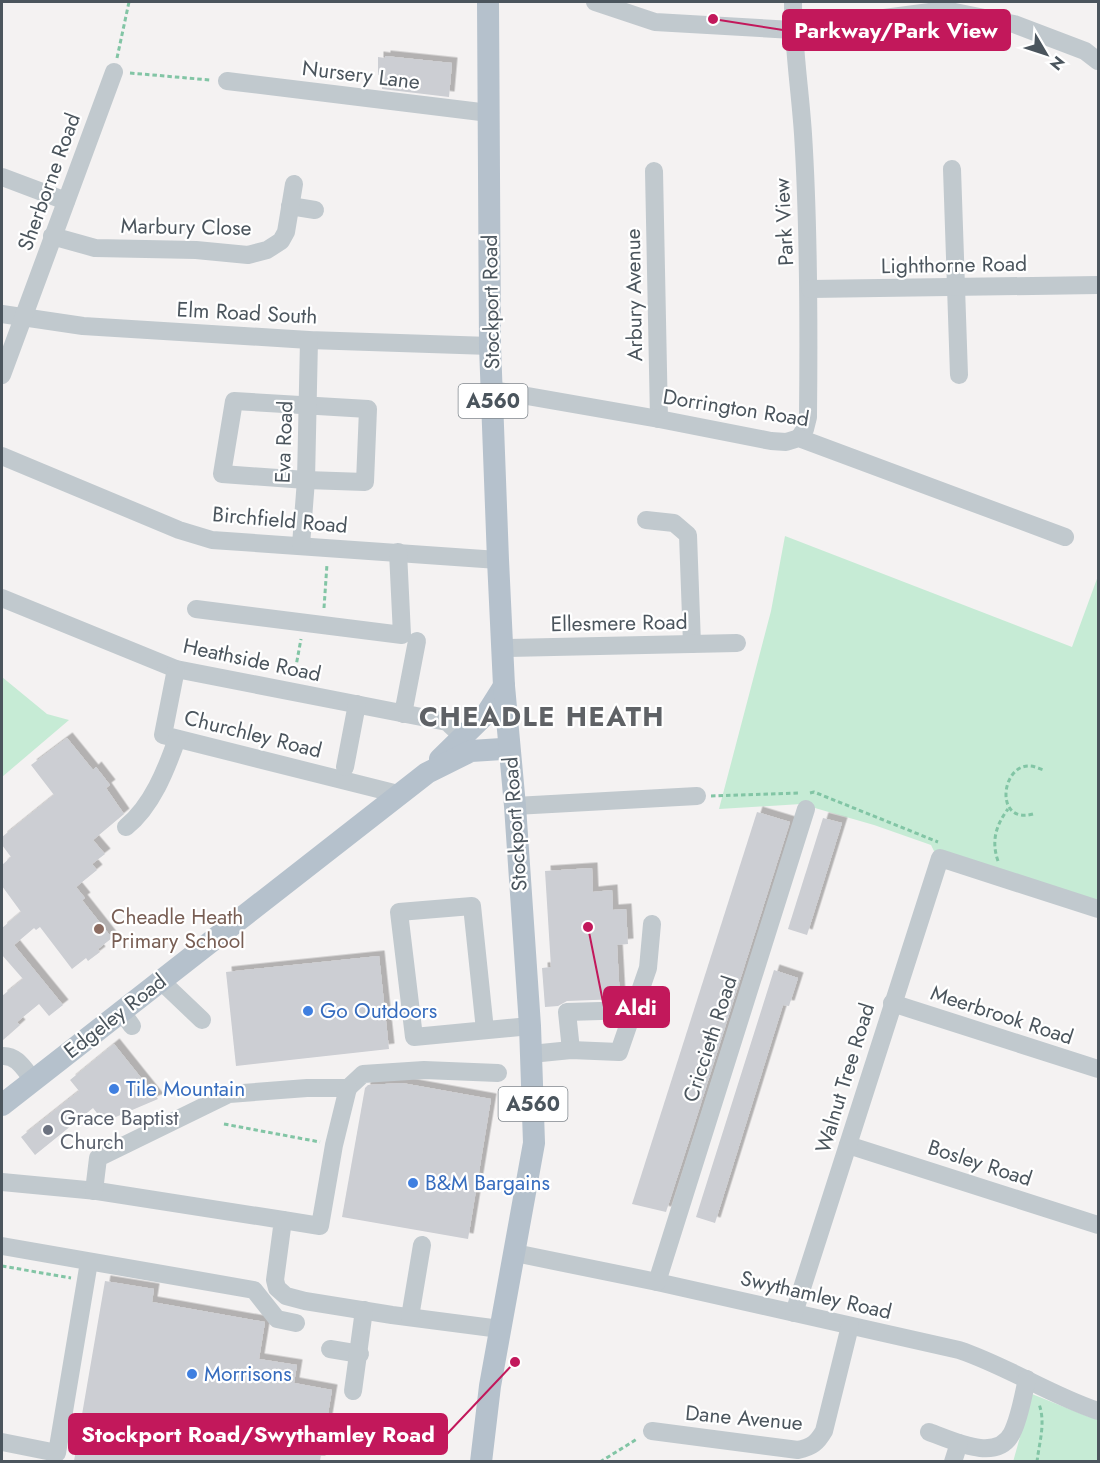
<svg xmlns="http://www.w3.org/2000/svg" width="1100" height="1463" font-family="Jost,sans-serif">
<style>
.green{fill:#c6ebd5}
.building{fill:#ccced3;filter:url(#shadow)}
.lines{fill:none;stroke-linecap:round;stroke-linejoin:round}
.path{stroke:#82c5a5;stroke-width:3;stroke-dasharray:4.5 3;stroke-linecap:butt}
.minor{stroke:#c1c9ce;stroke-width:18}
.major{stroke:#b5c1cc;stroke-width:22}
.education-dot{fill:#8d6e63;stroke:#fff;stroke-width:2}
.shop-dot{fill:#3f7fe0;stroke:#fff;stroke-width:2}
.worship-dot{fill:#6b7280;stroke:#fff;stroke-width:2}
.labels{text-anchor:middle;stroke-width:4.5;stroke-linejoin:round;paint-order:stroke}
.shield{fill:#fff;stroke:#81888e;stroke-width:1.5}
.shield-label{font-size:20px;font-weight:bold;fill:#4b555d}
.street-label{font-size:21px;fill:#4b555d;stroke:#fff}
.education-label{font-size:21px;fill:#785e54;stroke:#fff;text-anchor:start}
.shop-label{font-size:21px;fill:#366cbe;stroke:#fff;text-anchor:start}
.worship-label{font-size:21px;fill:#5b616d;stroke:#fff;text-anchor:start}
.district-label{font-size:27px;font-weight:bold;letter-spacing:1.5px;fill:#5f6266;stroke:#fff}
.leader{fill:none;stroke:#c2185b;stroke-width:2}
.callout-dot{fill:#c2185b;stroke:#fff;stroke-width:2}
.callout{fill:#c2185b;stroke:#c2185b;stroke-width:2}
.callout-label{font-size:22px;text-anchor:middle;font-weight:bold;fill:#fff}
</style>
<defs>
<filter id="shadow"><feDropShadow dx="5.5" dy="-5.5" stdDeviation="0" flood-color="#0004"/></filter>
</defs>
<rect width="100%" height="100%" fill="#f4f2f2"/>
<g class="green">
<polygon points="785,536 1072,647 1098,576 1098,903 937,857 931,845 874,825 801,804 719,809 771,611"/>
<polygon points="2,677 47,714 69,720 2,777"/>
<polygon points="1032,1394 1089,1417 1098,1417 1098,1461 1013,1462"/>
</g>
<g class="building">
<polygon points="385,56 452,63 449,97 382,89 383,75 378,75 378,57 385,58"/>
<polygon points="67,738 93,770 96,767 110,785 106,788 124,814 93,840 105,854 92,864 97,870 76,887 85,898 82,900 112,938 98,949 100,952 88,961 86,958 72,969 40,927 36,930 34,928 14,945 63,1005 49,1016 39,1004 17,1022 20,1025 2,1041 2,996 23,979 2,955 2,928 21,912 2,886 2,865 11,857 2,845 2,837 54,795 31,765"/>
<polygon points="757,812 790,822 696,1119 666,1212 632,1204"/>
<polygon points="823,818 842,823 807,935 788,929"/>
<polygon points="592,868 593,892 612,890 613,910 626,909 628,944 617,945 620,999 567,1001 558,1006 545,1007 542,968 551,967 545,871"/>
<polygon points="379,956 389,1049 236,1066 226,972"/>
<polygon points="774,970 798,978 789,1006 783,1005 715,1223 696,1217"/>
<polygon points="114,1044 158,1099 104,1122 93,1108 35,1155 21,1137 79,1091 70,1080"/>
<polygon points="402,1083 491,1099 468,1239 342,1217 365,1088 368,1085"/>
<polygon points="105,1281 154,1289 152,1302 265,1322 259,1359 297,1365 294,1383 332,1390 320,1461 74,1461"/>
</g>
<g class="lines">
<g class="path">
<polyline points="117,58 129,2"/>
<polyline points="130,73 210,80"/>
<polyline points="324,608 327,564"/>
<polyline points="294,677 301,639"/>
<polyline points="810,793 814,792 938,842"/>
<polyline points="711,796 800,793"/>
<path d="M1033,814c-39,11 -32,-50 -3,-48 4,0 10,3 14,4"/>
<path d="M998,861c-7,-20 -2,-36 10,-52"/>
<polyline points="224,1124 320,1142"/>
<polyline points="2,1266 71,1278"/>
<polyline points="600,1462 637,1439"/>
<path d="M1037,1462c2,-19 9,-39 2,-58"/>
</g>
<g class="minor">
<polyline points="595,2 655,22 793,30 945,10 1014,24 1085,51 1098,61"/>
<path d="M793,2c0,44 7,87 10,132 6,94 6,188 5,283l-3,12 -6,9"/>
<polyline points="227,81 489,113"/>
<polyline points="952,169 959,375"/>
<polyline points="654,171 659,419"/>
<polyline points="2,177 66,201"/>
<polyline points="290,206 315,210"/>
<polyline points="52,236 95,248 196,250 248,255 267,250 281,241 286,232 294,184"/>
<polyline points="810,289 1098,285"/>
<polyline points="2,314 83,326 309,340 490,346"/>
<polyline points="2,375 114,72"/>
<polyline points="493,390 659,419 771,441 786,442 799,438 1065,537"/>
<polygon points="234,401 368,409 365,482 306,480 222,474"/>
<polyline points="2,456 179,530 212,540 498,560"/>
<polyline points="646,520 674,523 688,535 692,644"/>
<polyline points="301,545 306,480 309,340"/>
<polyline points="2,598 176,669 447,722 462,736"/>
<polyline points="196,609 402,635 398,552"/>
<polyline points="503,648 737,643"/>
<polyline points="176,669 163,735 398,794"/>
<polyline points="403,714 417,641"/>
<polyline points="345,767 357,704"/>
<polyline points="515,806 697,796"/>
<path d="M126,827c26,-21 40,-57 51,-88"/>
<polyline points="160,980 202,1020"/>
<polyline points="892,1003 1098,1069"/>
<polyline points="121,1011 132,1026"/>
<polyline points="485,1030 472,906 399,912 414,1037 530,1026"/>
<polyline points="571,1050 567,1012 634,1010"/>
<polyline points="531,1054 571,1050 619,1052 648,968 652,924"/>
<path d="M2,1056c15,-1 22,13 31,24"/>
<polyline points="848,1145 1098,1225"/>
<polyline points="2,1182 97,1191 283,1220 275,1280 277,1288 286,1296 305,1301 392,1315 500,1329"/>
<polyline points="94,1191 98,1158 229,1094 307,1088 348,1088 363,1074 424,1070 498,1073"/>
<polyline points="283,1220 320,1226 334,1145 348,1088"/>
<polyline points="2,1246 254,1290 277,1319 296,1323"/>
<path d="M515,1253l142,29 302,68c48,16 91,45 139,61"/>
<polyline points="657,1282 806,809"/>
<polyline points="794,1313 940,858 1098,909"/>
<polyline points="410,1317 422,1245"/>
<polyline points="330,1349 360,1354"/>
<polyline points="353,1391 364,1310"/>
<path d="M652,1431l146,19c14,-3 19,-7 26,-19l26,-105"/>
<path d="M929,1432c25,9 68,31 83,1 8,-16 11,-37 15,-54"/>
<polyline points="2,1442 57,1453 89,1262"/>
<polyline points="953,1462 959,1443"/>
</g>
<g class="major">
<polyline points="440,759 487,713 504,686"/>
<polyline points="2,1105 427,773 471,751 502,749 509,743"/>
<polyline points="481,1462 490,1386 534,1143 530,1026 515,806 504,686 498,560 490,346 488,2"/>
</g>
</g>
<circle class="education-dot" cx="99" cy="929" r="6"/>
<g class="shop-dot">
<circle cx="308" cy="1011" r="6"/>
<circle cx="114" cy="1089" r="6"/>
<circle cx="413" cy="1183" r="6"/>
<circle cx="192" cy="1374" r="6"/>
</g>
<circle class="worship-dot" cx="48" cy="1130" r="6"/>
<g class="labels">
<g class="shield">
<rect x="458.5" y="384" width="69" height="34" rx="4.5"/>
<rect x="498.5" y="1087" width="69" height="34" rx="4.5"/>
</g>
<g class="shield-label">
<text x="493" y="408">A560</text>
<text x="533" y="1111">A560</text>
</g>
<g class="street-label">
<text transform="translate(361 75) rotate(7)" y="7">Nursery Lane</text>
<text transform="translate(49 182) rotate(-70)" y="7">Sherborne Road</text>
<text transform="translate(784 222) rotate(-93)" y="7">Park View</text>
<text transform="translate(186 227) rotate(1)" y="7">Marbury Close</text>
<text transform="translate(954 265) rotate(-1)" y="7">Lighthorne Road</text>
<text transform="translate(634 295) rotate(-91)" y="7">Arbury Avenue</text>
<text transform="translate(491 302) rotate(-91)" y="7">Stockport Road</text>
<text transform="translate(247 313) rotate(3)" y="7">Elm Road South</text>
<text transform="translate(736 408) rotate(9)" y="7">Dorrington Road</text>
<text transform="translate(284 442) rotate(-88)" y="7">Eva Road</text>
<text transform="translate(280 520) rotate(5)" y="7">Birchfield Road</text>
<text transform="translate(619 623) rotate(-1)" y="7">Ellesmere Road</text>
<text transform="translate(252 660) rotate(12)" y="7">Heathside Road</text>
<text transform="translate(253 734) rotate(14)" y="7">Churchley Road</text>
<text transform="translate(515 824) rotate(-94)" y="7">Stockport Road</text>
<text transform="translate(1002 1015) rotate(18)" y="7">Meerbrook Road</text>
<text transform="translate(115 1016) rotate(-38)" y="7">Edgeley Road</text>
<text transform="translate(710 1039) rotate(-72)" y="7">Criccieth Road</text>
<text transform="translate(845 1078) rotate(-73)" y="7">Walnut Tree Road</text>
<text transform="translate(980 1163) rotate(18)" y="7">Bosley Road</text>
<text transform="translate(816 1295) rotate(13)" y="7">Swythamley Road</text>
<text transform="translate(744 1418) rotate(5)" y="7">Dane Avenue</text>
</g>
<g class="education-label">
<text x="111" y="924">Cheadle Heath<tspan x="111" dy="24">Primary School</tspan></text>
</g>
<g class="shop-label">
<text x="320" y="1018">Go Outdoors</text>
<text x="126" y="1096">Tile Mountain</text>
<text x="425" y="1190">B&amp;M Bargains</text>
<text x="204" y="1381">Morrisons</text>
</g>
<g class="worship-label">
<text x="60" y="1125">Grace Baptist<tspan x="60" dy="24">Church</tspan></text>
</g>
<g class="district-label">
<text x="542" y="726">CHEADLE HEATH</text>
</g>
</g>
<path class="leader" d="M713 19L783 30M588 927L604 1007M515 1362L447 1434"/>
<g class="callout-dot">
<circle cx="713" cy="19" r="6"/>
<circle cx="588" cy="927" r="6"/>
<circle cx="515" cy="1362" r="6"/>
</g>
<g class="callout">
<rect x="783" y="10" width="227" height="40" rx="6"/>
<rect x="604" y="987" width="65" height="40" rx="6"/>
<rect x="69" y="1414" width="378" height="40" rx="6"/>
</g>
<g class="callout-label">
<text x="896" y="38">Parkway/Park View</text>
<text x="636" y="1015">Aldi</text>
<text x="258" y="1442">Stockport Road/Swythamley Road</text>
</g>
<rect width="1100" height="1463" fill="none" stroke="#4b555d" stroke-width="6"/>
<g transform="translate(1046 54) rotate(129)" stroke="#ffffff" stroke-width="4.5" paint-order="stroke">
<path d="M0-4.5L10 22L0 15L-10 22Z" fill="#4b555d"/>
<text y="-9" font-size="16" font-weight="bold" text-anchor="middle" fill="#4b555d">N</text>
</g>
</svg>
